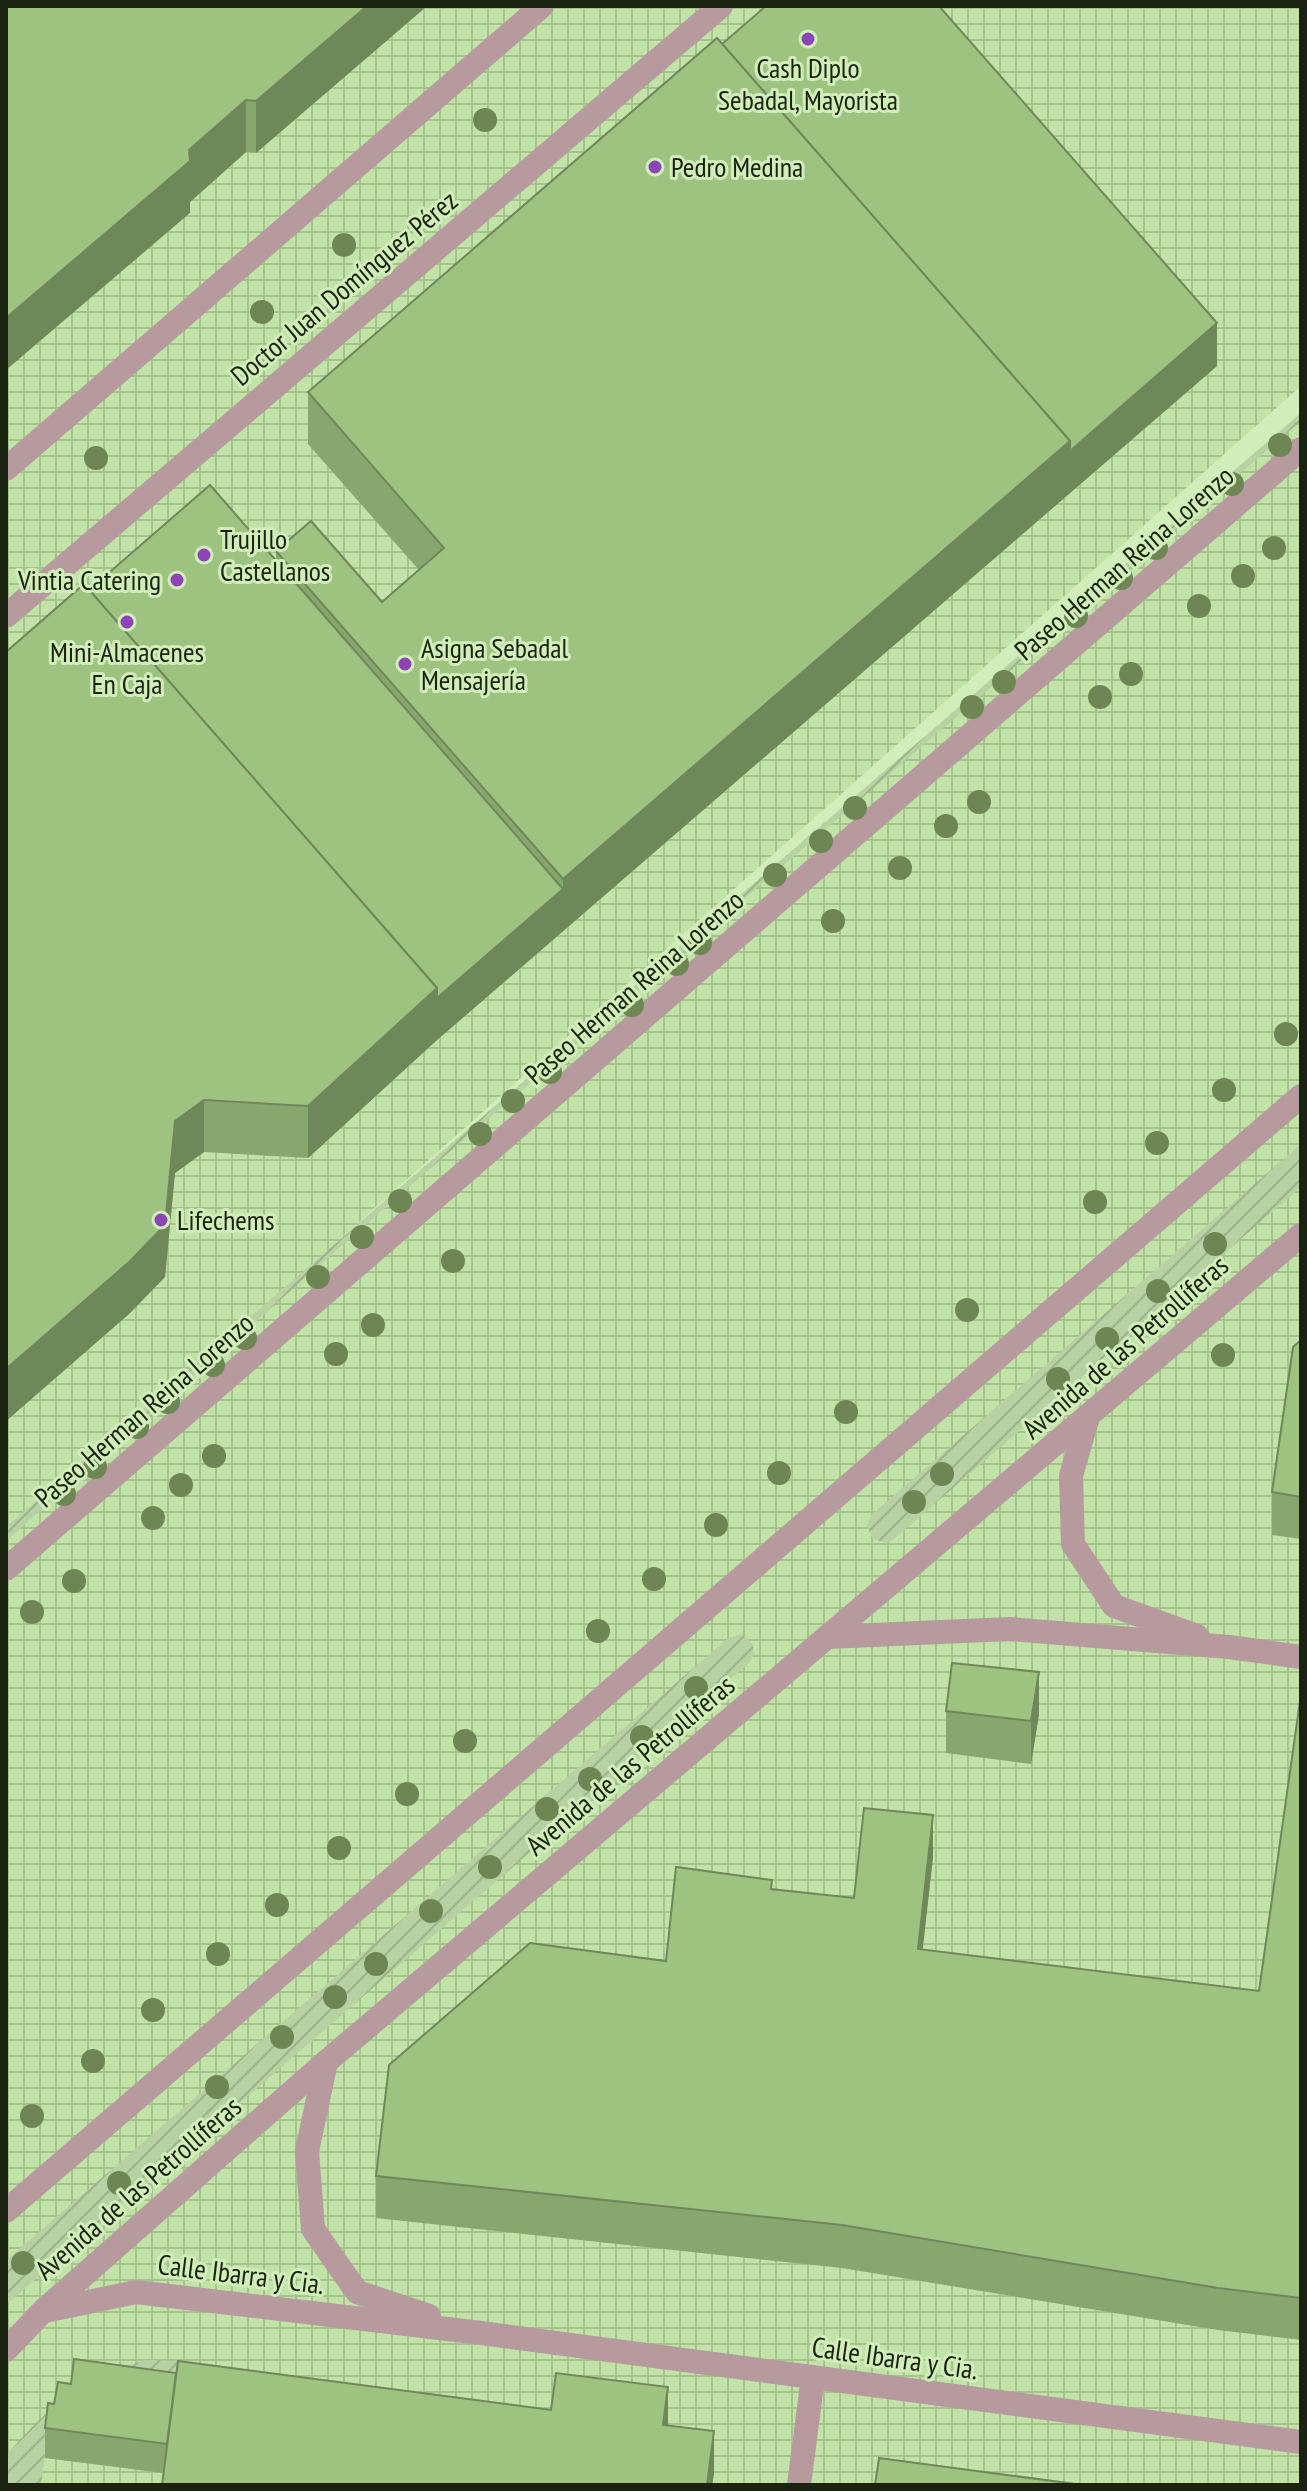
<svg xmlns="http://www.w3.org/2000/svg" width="1307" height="2491" font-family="'PT Sans Narrow',sans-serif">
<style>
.industrial{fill:url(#industrial-grid)}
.garden{fill:url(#garden-furrows)}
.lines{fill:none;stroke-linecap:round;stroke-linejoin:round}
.service{stroke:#b69a9d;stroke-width:24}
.minor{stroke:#b69a9d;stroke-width:24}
.tree{fill:#6d8654}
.wall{fill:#88a76e}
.shaded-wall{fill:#6f885a}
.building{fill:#9ec280;stroke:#6f885a;stroke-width:2}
.poi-dot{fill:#8d44b6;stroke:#d1eeba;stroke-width:3}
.labels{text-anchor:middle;stroke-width:6;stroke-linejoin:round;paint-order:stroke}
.poi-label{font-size:28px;fill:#19230f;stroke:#d1eeba;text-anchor:start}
.street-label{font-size:28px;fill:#19230f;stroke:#d1eeba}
</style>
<defs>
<pattern id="industrial-grid" width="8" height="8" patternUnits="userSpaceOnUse" patternTransform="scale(2)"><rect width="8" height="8" fill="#c2e3a8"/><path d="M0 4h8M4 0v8" fill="none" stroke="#a6c28f"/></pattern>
<pattern id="garden-furrows" width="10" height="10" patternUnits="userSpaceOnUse" patternTransform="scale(2)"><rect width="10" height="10" fill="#b7d1a3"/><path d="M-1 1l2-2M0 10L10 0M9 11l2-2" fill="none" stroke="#9db38b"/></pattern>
</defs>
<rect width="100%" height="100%" fill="#d1eeba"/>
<polygon class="industrial" points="6,6 1301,6 1301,386 334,1244 1301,413 1301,2485 6,2485"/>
<g class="garden">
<polygon points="1301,413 1301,421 411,1185 6,1541 6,1527"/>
<polygon points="1301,1144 1301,1187 893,1540 885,1543 872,1538 867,1525 871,1515"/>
<polygon points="742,1634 753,1644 754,1655 749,1663 6,2305 6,2261 18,2250 727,1639"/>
<path d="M145,2360l40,1 -7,42 -130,31 -7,51h-35v-29c42,-50 76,-77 139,-96z"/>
</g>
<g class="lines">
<polyline class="service" points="799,2485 813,2377"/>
<g class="minor">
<polyline points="6,469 542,6"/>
<polyline points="6,616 721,6"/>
<polyline points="1087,1420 1071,1476 1073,1544 1114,1606 1197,1636"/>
<polyline points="6,1569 1301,449"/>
<polyline points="827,1637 1010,1629 1229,1647 1301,1657"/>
<polyline points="326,2062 307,2151 313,2229 357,2292 429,2316"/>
<polyline points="6,2211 1301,1096"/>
<polyline points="45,2311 136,2292 481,2333 1301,2442"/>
<polyline points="6,2350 43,2311 326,2062 1301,1235"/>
</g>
</g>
<g class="tree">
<circle cx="485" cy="120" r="12"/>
<circle cx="344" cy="245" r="12"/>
<circle cx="262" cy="312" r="12"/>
<circle cx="1280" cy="445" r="12"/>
<circle cx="96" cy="458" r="12"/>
<circle cx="1232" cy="484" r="12"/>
<circle cx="1156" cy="548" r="12"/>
<circle cx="1274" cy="548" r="12"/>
<circle cx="1243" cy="576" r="12"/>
<circle cx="1121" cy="578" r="12"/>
<circle cx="1199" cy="606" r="12"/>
<circle cx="1076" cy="616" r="12"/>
<circle cx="1131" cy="674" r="12"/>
<circle cx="1004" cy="682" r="12"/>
<circle cx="1100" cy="697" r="12"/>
<circle cx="972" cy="707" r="12"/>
<circle cx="979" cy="802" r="12"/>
<circle cx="855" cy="808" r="12"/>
<circle cx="946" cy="826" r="12"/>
<circle cx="821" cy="841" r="12"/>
<circle cx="900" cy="868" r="12"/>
<circle cx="775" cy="875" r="12"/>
<circle cx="833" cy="921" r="12"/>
<circle cx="700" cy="943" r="12"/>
<circle cx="677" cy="964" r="12"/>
<circle cx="632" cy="1005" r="12"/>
<circle cx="1286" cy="1034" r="12"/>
<circle cx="550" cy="1072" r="12"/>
<circle cx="1224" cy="1090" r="12"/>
<circle cx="513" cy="1101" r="12"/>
<circle cx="480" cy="1134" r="12"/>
<circle cx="1157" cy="1143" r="12"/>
<circle cx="400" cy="1201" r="12"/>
<circle cx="1095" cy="1202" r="12"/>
<circle cx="362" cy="1237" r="12"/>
<circle cx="1215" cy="1244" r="12"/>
<circle cx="453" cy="1261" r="12"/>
<circle cx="318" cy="1277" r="12"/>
<circle cx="1158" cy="1291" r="12"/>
<circle cx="967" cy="1310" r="12"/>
<circle cx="373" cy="1325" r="12"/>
<circle cx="245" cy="1338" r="12"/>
<circle cx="1107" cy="1339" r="12"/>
<circle cx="336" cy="1354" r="12"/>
<circle cx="1223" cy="1355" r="12"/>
<circle cx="213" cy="1365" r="12"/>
<circle cx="1058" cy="1379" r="12"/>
<circle cx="168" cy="1402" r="12"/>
<circle cx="846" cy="1412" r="12"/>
<circle cx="137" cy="1427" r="12"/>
<circle cx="214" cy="1456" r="12"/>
<circle cx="95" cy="1467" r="12"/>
<circle cx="779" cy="1473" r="12"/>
<circle cx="942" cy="1474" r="12"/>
<circle cx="181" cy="1485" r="12"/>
<circle cx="64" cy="1494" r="12"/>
<circle cx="914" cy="1502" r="12"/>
<circle cx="153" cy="1518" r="12"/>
<circle cx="716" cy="1525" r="12"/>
<circle cx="654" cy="1579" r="12"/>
<circle cx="74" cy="1581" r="12"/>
<circle cx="32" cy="1612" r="12"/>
<circle cx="598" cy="1631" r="12"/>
<circle cx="696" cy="1688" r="12"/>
<circle cx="642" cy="1737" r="12"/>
<circle cx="465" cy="1741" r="12"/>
<circle cx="590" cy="1779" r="12"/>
<circle cx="407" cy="1794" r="12"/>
<circle cx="547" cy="1809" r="12"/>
<circle cx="339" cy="1848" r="12"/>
<circle cx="490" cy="1867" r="12"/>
<circle cx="277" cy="1905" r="12"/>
<circle cx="431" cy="1911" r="12"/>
<circle cx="218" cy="1954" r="12"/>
<circle cx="376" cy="1964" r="12"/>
<circle cx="335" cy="1997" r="12"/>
<circle cx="153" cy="2010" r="12"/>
<circle cx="282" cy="2037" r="12"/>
<circle cx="93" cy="2061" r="12"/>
<circle cx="217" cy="2087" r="12"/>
<circle cx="32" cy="2116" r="12"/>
<circle cx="119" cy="2183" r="12"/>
<circle cx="23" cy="2263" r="12"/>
</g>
<g class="wall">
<polygon points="6,6 427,6 256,153 246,152 190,202 190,213"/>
<polygon points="722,44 1217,366 437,1040 308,1158 204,1152 175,1173 165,1277 129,1314 6,1421 6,652 89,590 276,561 276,551 382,602 419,570 308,444 308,392"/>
<polygon points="1301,1340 1301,1539 1272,1535 1272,1492"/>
<polygon points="1301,1701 1301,2340 1218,2330 842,2268 376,2218 376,2176 666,1961 772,1889 854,1898 933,1857 922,1950 1259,1991"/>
<polygon points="946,1711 1039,1714 1031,1764 946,1753"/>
<polygon points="176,2373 668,2426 714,2473 712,2485 162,2485 163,2473 45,2458 45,2428 54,2404 71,2384"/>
</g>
<g class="shaded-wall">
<polygon points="367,6 427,6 256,153 256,101"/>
<polygon points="246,100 246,152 190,202 190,213 6,370 6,318 189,150"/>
<polygon points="1217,323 1217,366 437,1040 308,1158 308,1106 437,988 563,889 563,879 1070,441"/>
<polygon points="204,1100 204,1152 175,1173 165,1277 129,1314 6,1421 6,1369 175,1121"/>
<polygon points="1039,1672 1039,1714 1031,1764 1031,1721"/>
<polygon points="933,1815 933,1857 918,1992 918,1949"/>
<polygon points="668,2387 668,2429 663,2425"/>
<polygon points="714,2431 714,2473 712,2485 707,2485"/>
</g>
<g class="building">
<polygon points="6,6 367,6 256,101 246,100 189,150 190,161 6,318"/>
<polygon points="766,6 939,6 1217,323 1070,451 1070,441 722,44"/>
<polygon points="717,38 1070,441 563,879 276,551 311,521 382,602 444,548 308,392"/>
<polygon points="210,485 563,889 437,998 437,988 89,590"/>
<polygon points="84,584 437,988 308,1106 204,1100 175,1121 165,1225 129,1262 6,1369 6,652"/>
<polygon points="1301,1340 1301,1497 1272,1492 1293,1347"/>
<polygon points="952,1663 1039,1672 1031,1721 946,1711"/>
<polygon points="1300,1701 1301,2298 1218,2288 842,2225 376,2176 389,2065 530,1943 666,1961 676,1867 772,1880 771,1889 854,1898 864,1808 933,1815 918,1949 1259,1991"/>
<polygon points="74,2359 176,2373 167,2444 45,2428 48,2403 54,2404 58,2382 71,2384"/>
<polygon points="178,2361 551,2410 556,2373 668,2387 663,2425 714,2431 707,2485 162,2485"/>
<polygon points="879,2458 1083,2485 875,2485"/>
</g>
<g class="poi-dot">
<circle cx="808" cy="39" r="8"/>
<circle cx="655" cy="167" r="8"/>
<circle cx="204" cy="555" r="8"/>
<circle cx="177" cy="580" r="8"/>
<circle cx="127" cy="622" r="8"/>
<circle cx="405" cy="664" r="8"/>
<circle cx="161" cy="1220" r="8"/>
</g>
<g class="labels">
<g class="poi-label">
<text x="808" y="78" text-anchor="middle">Cash Diplo<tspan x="808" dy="32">Sebadal, Mayorista</tspan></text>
<text x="671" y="177">Pedro Medina</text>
<text x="220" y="549">Trujillo<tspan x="220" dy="32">Castellanos</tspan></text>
<text x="161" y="590" text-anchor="end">Vintia Catering</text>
<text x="421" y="658">Asigna Sebadal<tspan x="421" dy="32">Mensajería</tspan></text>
<text x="127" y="662" text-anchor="middle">Mini-Almacenes<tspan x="127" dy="32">En Caja</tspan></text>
<text x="177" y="1230">Lifechems</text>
</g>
<g class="street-label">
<text transform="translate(344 288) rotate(-40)" y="10">Doctor Juan Domínguez Pérez</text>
<text transform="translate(1124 563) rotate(-41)" y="10">Paseo Herman Reina Lorenzo</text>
<text transform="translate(634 987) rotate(-41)" y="10">Paseo Herman Reina Lorenzo</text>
<text transform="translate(1125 1347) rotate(-41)" y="10">Avenida de las Petrollíferas</text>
<text transform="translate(144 1410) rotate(-41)" y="10">Paseo Herman Reina Lorenzo</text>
<text transform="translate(630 1765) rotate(-40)" y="10">Avenida de las Petrollíferas</text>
<text transform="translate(138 2188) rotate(-41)" y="10">Avenida de las Petrollíferas</text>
<text transform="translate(241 2274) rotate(7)" y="10">Calle Ibarra y Cia.</text>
<text transform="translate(895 2358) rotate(8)" y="10">Calle Ibarra y Cia.</text>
</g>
</g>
<rect width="1307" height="2491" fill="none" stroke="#19230f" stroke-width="16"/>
</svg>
